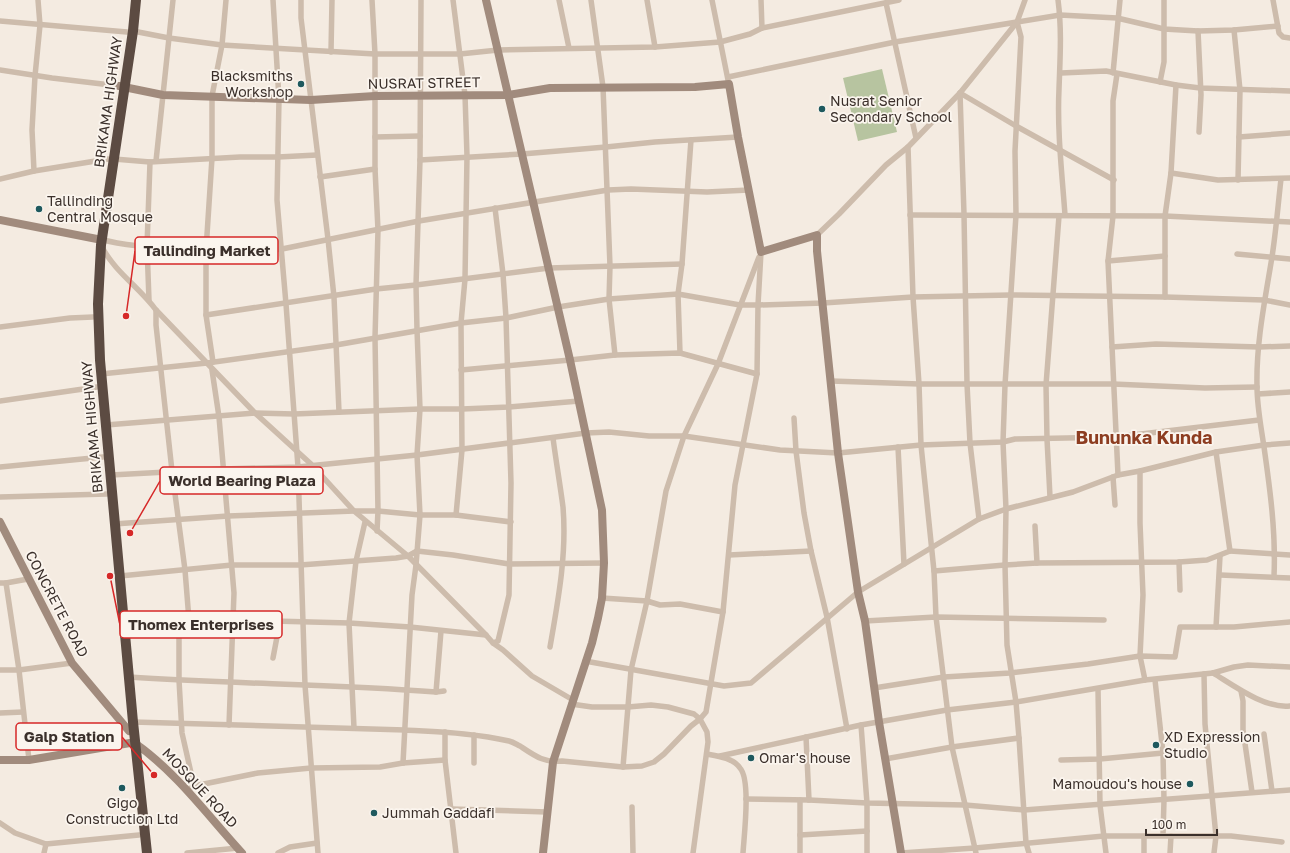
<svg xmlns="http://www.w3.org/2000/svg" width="1290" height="853" font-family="'Golos Text',sans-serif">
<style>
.green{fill:#b7c4a0}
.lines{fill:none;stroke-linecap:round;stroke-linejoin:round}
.street{stroke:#cdbcac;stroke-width:5.5}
.secondary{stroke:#a18b7d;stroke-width:8}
.highway{stroke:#5c4b42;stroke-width:10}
.poi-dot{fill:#1e595e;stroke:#fbf5ee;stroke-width:1.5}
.labels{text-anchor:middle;stroke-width:3.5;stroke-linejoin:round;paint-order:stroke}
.poi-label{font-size:14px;fill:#3b302b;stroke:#fbf5ee;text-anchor:start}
.street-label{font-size:14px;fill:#3b302b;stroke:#fbf5ee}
.district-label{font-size:18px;font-weight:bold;fill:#8d3d21;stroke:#fbf5ee}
.leader{fill:none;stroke:#d62828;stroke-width:1.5}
.callout-dot{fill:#d62828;stroke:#fbf5ee;stroke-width:1.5}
.callout{fill:#fbf5ee;stroke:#d62828;stroke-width:1.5}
.callout-label{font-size:15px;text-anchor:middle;font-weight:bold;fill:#3b302b}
</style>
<rect width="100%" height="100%" fill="#f4ebe1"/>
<polygon class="green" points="882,69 897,132 858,141 843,78"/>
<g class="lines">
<g class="street">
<polyline points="273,0 279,99 277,200 286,304 298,467 305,685 318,853"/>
<polyline points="301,0 301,18 328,239 334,297 339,412"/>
<polyline points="372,0 375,54 375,169 378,230 375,338 378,511 377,531"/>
<polyline points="453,0 465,95 467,156 465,279 461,323 462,450 456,515"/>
<polyline points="559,0 569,48"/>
<polyline points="591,0 603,87 610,266 609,299 615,355"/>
<polyline points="647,0 655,47"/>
<polyline points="712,0 728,80"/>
<polyline points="761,0 762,28 899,0"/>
<path d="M1058,0c4,30 2,59 1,89 -2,42 3,84 6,126"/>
<polyline points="1273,0 1279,33 1283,37 1290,38"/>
<polyline points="886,3 916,138"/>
<polyline points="0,21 127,32"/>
<polyline points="1017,22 1021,37 1015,151 1016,215 1005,385 1003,442 1006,509 1005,565 1007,645 1016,702 1019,738 1026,843 1029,853"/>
<polyline points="1234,30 1240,90 1238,180"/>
<polyline points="133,31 169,38 222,45 375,54 460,54 498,50 655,47 720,42 750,34 762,28"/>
<polyline points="1198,31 1201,95 1199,132"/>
<polyline points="331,52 332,0"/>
<polyline points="0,70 52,78 119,86"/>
<polyline points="1061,73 1106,71 1176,85 1200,88 1290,91"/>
<polyline points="1113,73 1120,0"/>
<polyline points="1117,74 1113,101 1113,216 1108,261 1118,475"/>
<polyline points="728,77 895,42 1060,15 1117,18 1164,29 1198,31 1234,30 1278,26"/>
<polyline points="1160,82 1164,62 1164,0"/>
<polyline points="960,93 1016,126 1114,180"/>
<polyline points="375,137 420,136"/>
<polyline points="1239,137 1290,133"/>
<polyline points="908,147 913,297 919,384 921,445 934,571 936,617 952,747 976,853"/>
<polyline points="114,159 150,162 240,157 278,157 317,155"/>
<polyline points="420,160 522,154 606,147 655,142 738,137"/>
<polyline points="156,161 173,0"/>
<polyline points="34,171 32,130 35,76 40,25 38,0"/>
<polyline points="1171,173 1218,180 1290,178"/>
<polyline points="320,177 375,169"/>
<polyline points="0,179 34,171 108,159"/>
<polyline points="910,215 1165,216 1290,222"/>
<polyline points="817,235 839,214 886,165 908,147 960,93 1017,22 1025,0"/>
<path d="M100,239c24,7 50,8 75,9 36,2 71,5 107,1l137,-28 189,-31 23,-1 76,3 42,-2"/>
<path d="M102,247c13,25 38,41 54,63l99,103 56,51 43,47 54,45 78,79 7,8 10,7 29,26 41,24"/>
<polyline points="1237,254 1290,259"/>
<polyline points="1108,261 1165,256"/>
<polyline points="1165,297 1165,216 1171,173 1176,85"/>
<polyline points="149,300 147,246 150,162"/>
<polyline points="156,310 156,325 172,471 185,570 189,620"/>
<polyline points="206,315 376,289 416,285 549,268 682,264"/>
<polyline points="0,327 70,318 93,317"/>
<polyline points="1112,347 1156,344 1259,347 1290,346"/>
<polyline points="680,353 678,294 682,264 691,140"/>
<polyline points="213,362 206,315 206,250 212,158 212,96 222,45 226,0"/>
<polyline points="212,370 219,417 234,593 229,725"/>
<polyline points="461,370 570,360 615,355 680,353 757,374"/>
<polyline points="101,374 207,363 336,345 461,323 506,318 558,307 609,299 678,294 740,305 758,305 823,303 913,297 1011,295 1165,297 1264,300 1290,305"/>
<polyline points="831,381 919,384 967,384 964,214 960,93"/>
<polyline points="1258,394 1290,392"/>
<polyline points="0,401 97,387"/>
<polyline points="794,418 796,451 804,513 811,551 827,617 847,729"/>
<polyline points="106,425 255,413 294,414 420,409 462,409 509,407 579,401"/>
<polyline points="898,447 904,564"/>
<polyline points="0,467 103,457"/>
<polyline points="1140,471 1140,523 1143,595 1140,656 1145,680"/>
<polyline points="111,475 223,469 298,467 417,455 586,433 609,432 649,436 684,436 780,450 838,453 921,445 1003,442 1015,439 1116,437 1259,420"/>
<polyline points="1113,477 1115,505"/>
<polyline points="0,497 107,494"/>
<polyline points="1050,497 1047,439 1046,385 1059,216"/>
<polyline points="979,519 970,443 967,384 1113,384 1205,388 1257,387"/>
<polyline points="114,524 228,516 354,511 378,511 420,515 456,515 511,522"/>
<polyline points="1035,526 1037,563"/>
<polyline points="1230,551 1290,555"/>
<polyline points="729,555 811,551"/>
<polyline points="1179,562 1180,590"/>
<polyline points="934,571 1005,565 1037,563 1179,562 1207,560 1230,551 1216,452"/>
<polyline points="1220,575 1290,578"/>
<polyline points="120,576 232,565 300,565 396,558 408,556 417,551 453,555 509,564 604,563"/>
<path d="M1274,576c2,-43 -4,-87 -10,-129 -3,-21 -7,-40 -7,-61 -1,-43 8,-86 15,-129 4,-26 6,-52 9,-78"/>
<polyline points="0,583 6,583 28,579"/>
<polyline points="6,583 19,670 29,760"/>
<polyline points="602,598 647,601 660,605 680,604 723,612"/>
<polyline points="125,621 233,620 349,623 410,627 486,635"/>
<polyline points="179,621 179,680 182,733 194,786"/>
<polyline points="865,621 936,617 1104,620"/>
<polyline points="1216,627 1220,556"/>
<polyline points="493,643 498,641 509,595 511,483 506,318 503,274 495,208"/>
<path d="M550,647c8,-46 17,-93 13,-140 -3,-23 -7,-46 -10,-69"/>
<polyline points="273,658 280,621"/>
<polyline points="585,661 724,686 751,683 858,592 979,519 1006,509 1073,492 1118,475 1140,471 1216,452 1264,445 1290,443"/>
<polyline points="0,670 19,670 72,663"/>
<path d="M1213,673c20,12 52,36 77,33"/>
<polyline points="1204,674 1205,724 1216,836 1214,853"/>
<path d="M129,677c102,7 205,7 307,15l8,-1"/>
<polyline points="1155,680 1163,753 1164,800 1163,835"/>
<polyline points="874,688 944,677 1010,673 1088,664 1140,656 1175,657 1180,627 1234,627 1290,622"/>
<polyline points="1098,689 1100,805 1106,853"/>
<polyline points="1241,691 1243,701 1243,730 1252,792"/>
<polyline points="436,692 441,631"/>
<polyline points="571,704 592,707 628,707 651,705 668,707 694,714 700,719 707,732 708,742 693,853"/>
<polyline points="0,713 23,712"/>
<path d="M133,722l272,8c34,2 70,3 104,11 4,1 7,3 11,5 15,10 24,17 42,15l61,6 19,-1 12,-4 10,-8 27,-28 9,-7 6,-7 17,-100 12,-127 22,-111 1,-69 3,-53"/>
<polyline points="861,725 867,803 867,853"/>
<polyline points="354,728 349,623 356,561 365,522"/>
<polyline points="445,732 445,760 456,853"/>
<polyline points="1264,734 1272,791"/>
<polyline points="474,735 474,763"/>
<polyline points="806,737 809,800"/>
<path d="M707,754c11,2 26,4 33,14 11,12 4,68 3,85"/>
<polyline points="720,756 861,725 947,710 1016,702 1145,680 1213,673 1234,667 1248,665 1290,667"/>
<polyline points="885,759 952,747 1019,738"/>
<polyline points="1061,760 1100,759 1163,753"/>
<polyline points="403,763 412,595 416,565 420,515 417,455 420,409 417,330 416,285 420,160 421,0"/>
<polyline points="623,767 631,670 647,601 666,491 684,436 718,364 759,257"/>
<polyline points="187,791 194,786 258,773 311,768 380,767 403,763 445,760"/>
<polyline points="746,799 809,800 867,803 965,805 1024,810 1290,790"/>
<polyline points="800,800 800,853"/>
<polyline points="632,807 633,853"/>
<polyline points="451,809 547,812"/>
<polyline points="0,823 15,833 46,844 139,835"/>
<polyline points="800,835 867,831"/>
<polyline points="44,853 46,844"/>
<polyline points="187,853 238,848"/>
<polyline points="278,853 290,847 317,843"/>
<polyline points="901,853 975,848 1104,836 1231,836 1282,842"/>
<polyline points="1144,853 1144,837"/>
<polyline points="1170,853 1171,836"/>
</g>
<g class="secondary">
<polyline points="486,0 570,360 602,510 604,563 602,598 598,618 592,643 553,762 543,853"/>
<polyline points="119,86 163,95 311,100 375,96 508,95 550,88 695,87 729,84 738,137 761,252 817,235 817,251 838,453 858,592 865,621 879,722 901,853"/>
<polyline points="0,220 97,239"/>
<polyline points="0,522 72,663 129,731"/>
<path d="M136,744c40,28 73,73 106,109"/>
<polyline points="0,760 29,760 130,743"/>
</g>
<polyline class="highway" points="136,0 133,31 101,245 98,304 100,360 133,722 147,853"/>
</g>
<g class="poi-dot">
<circle cx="301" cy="84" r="4"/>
<circle cx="822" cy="109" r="4"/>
<circle cx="39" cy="209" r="4"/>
<circle cx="1156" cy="745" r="4"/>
<circle cx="751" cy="758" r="4"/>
<circle cx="1190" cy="784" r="4"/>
<circle cx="122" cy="788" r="4"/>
<circle cx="374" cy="813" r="4"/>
</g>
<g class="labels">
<g class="poi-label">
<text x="293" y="81" text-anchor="end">Blacksmiths<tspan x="293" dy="16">Workshop</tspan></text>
<text x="830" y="106">Nusrat Senior<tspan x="830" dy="16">Secondary School</tspan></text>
<text x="47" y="206">Tallinding<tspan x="47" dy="16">Central Mosque</tspan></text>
<text x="1164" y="742">XD Expression<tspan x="1164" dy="16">Studio</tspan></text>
<text x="759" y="763">Omar's house</text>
<text x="1182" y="789" text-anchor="end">Mamoudou's house</text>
<text x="122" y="808" text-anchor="middle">Gigo<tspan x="122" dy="16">Construction Ltd</tspan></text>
<text x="382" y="818">Jummah Gaddafi</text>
</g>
<g class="street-label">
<text transform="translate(424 83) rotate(-1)" y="5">NUSRAT STREET</text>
<text transform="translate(108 102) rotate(-82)" y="5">BRIKAMA HIGHWAY</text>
<text transform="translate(92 427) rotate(-95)" y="5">BRIKAMA HIGHWAY</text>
<text transform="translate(57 604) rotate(62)" y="5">CONCRETE ROAD</text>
<text transform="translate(200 788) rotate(47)" y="5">MOSQUE ROAD</text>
</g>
<g class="district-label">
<text x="1144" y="444">Bununka Kunda</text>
</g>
</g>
<path class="leader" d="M126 316L135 251M130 533L160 481M110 576L120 625M154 775L122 737"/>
<g class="callout-dot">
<circle cx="126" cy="316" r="4"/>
<circle cx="130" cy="533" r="4"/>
<circle cx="110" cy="576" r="4"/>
<circle cx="154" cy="775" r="4"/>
</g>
<g class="callout">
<rect x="135" y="237" width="143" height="27" rx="4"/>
<rect x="160" y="467" width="163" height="27" rx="4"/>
<rect x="120" y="611" width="162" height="27" rx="4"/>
<rect x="16" y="723" width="106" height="27" rx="4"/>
</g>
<g class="callout-label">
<text x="207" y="256">Tallinding Market</text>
<text x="242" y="486">World Bearing Plaza</text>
<text x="201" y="630">Thomex Enterprises</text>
<text x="69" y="742">Galp Station</text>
</g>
<path d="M1146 829v6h71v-6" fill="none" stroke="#3b302b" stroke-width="2"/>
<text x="1152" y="829" font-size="12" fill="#3b302b" stroke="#fbf5ee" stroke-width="3" paint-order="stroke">100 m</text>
</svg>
